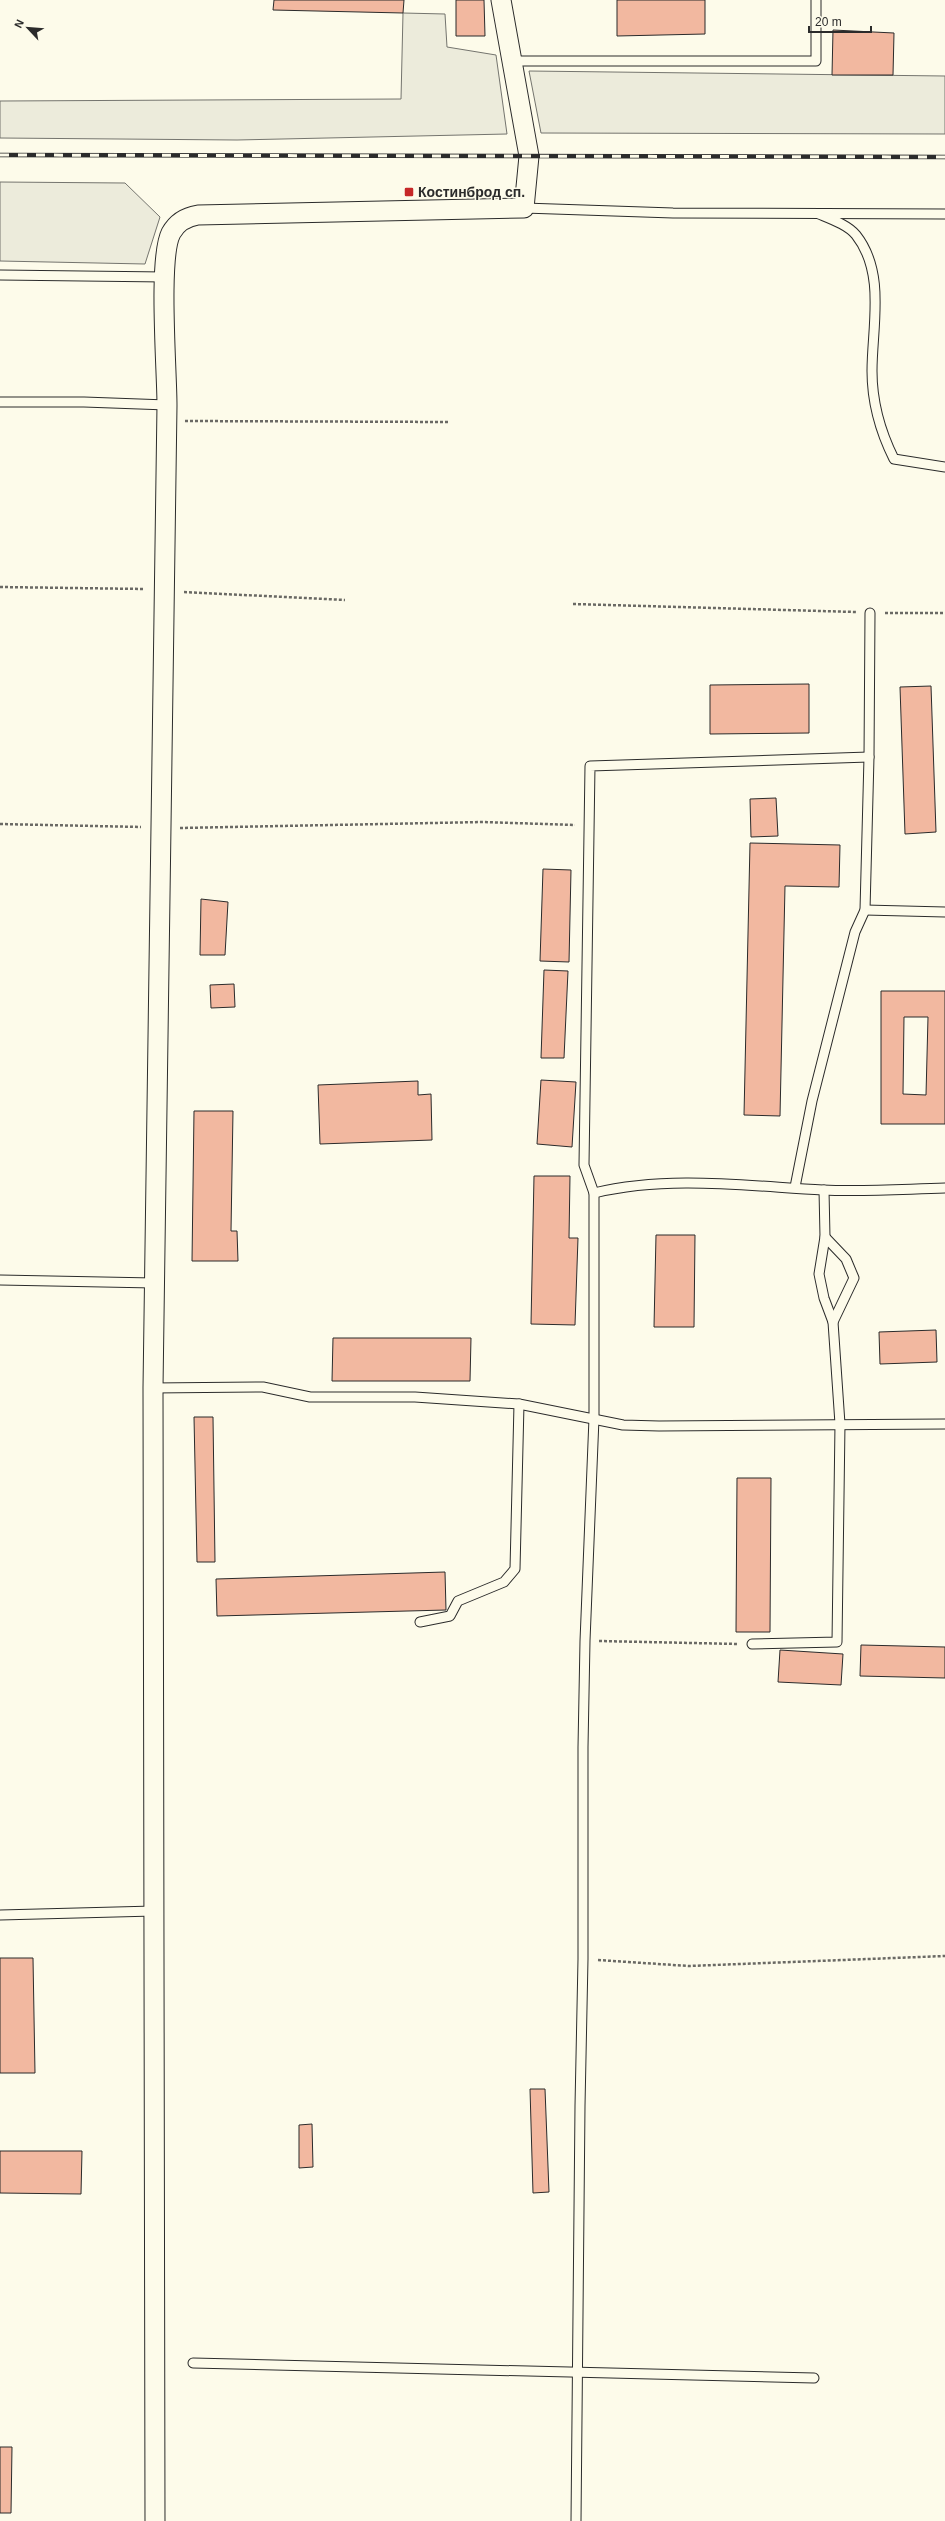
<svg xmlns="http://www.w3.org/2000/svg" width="945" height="2521" font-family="Helvetica,sans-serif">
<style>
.green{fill:#ecebdb;stroke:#74746e}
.building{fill:#f2b8a0;stroke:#2b2b2b;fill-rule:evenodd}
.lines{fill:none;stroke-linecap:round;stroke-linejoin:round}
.service-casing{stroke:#2b2b2b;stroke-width:11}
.minor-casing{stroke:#2b2b2b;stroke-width:21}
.path{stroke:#6a6964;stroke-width:2.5;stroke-dasharray:3 2;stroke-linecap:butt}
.service{stroke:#fdfbea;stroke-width:9}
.minor{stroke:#fdfbea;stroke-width:19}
.rail-casing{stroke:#2b2b2b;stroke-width:4.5}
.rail{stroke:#fdfbea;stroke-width:3;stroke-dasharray:9;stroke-linecap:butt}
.poi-dot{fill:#c62828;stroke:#fdfbea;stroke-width:1.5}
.labels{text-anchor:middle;stroke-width:3;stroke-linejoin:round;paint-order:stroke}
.poi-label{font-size:14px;font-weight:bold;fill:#2b2b2b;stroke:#fdfbea;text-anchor:start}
</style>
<rect width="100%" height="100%" fill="#fdfbea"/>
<g class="green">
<polygon points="403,13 445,14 447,47 496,55 507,134 237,140 0,138 0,101 401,99"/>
<polygon points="529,71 945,76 945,134 541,133"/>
<polygon points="0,182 125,183 160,217 145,264 0,261"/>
</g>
<g class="building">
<polygon points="274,0 404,0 403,13 273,10"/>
<polygon points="456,0 484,0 485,36 456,36"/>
<polygon points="617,0 705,0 705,34 617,36"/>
<polygon points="833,30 894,33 893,75 832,75"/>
<polygon points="809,684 809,733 710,734 710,685"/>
<polygon points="931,686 936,832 905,834 900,687"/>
<polygon points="776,798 778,836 751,837 750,799"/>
<polygon points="750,843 840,845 839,887 785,886 780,1116 744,1115"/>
<polygon points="543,869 571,870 569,962 540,961"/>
<polygon points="201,899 228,902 225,955 200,955"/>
<polygon points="544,970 568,971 564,1058 541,1058"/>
<polygon points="234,984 235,1007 211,1008 210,985"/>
<path d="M881,991h64v133h-64zM904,1017h24l-2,78 -23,-1z"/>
<polygon points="541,1080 576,1082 572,1147 537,1144"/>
<polygon points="418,1081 418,1095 431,1094 432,1140 320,1144 318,1085"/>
<polygon points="194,1111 233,1111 231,1231 237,1231 238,1261 192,1261"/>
<polygon points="534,1176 570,1176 569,1238 578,1238 575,1325 531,1324"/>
<polygon points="656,1235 695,1235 694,1327 654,1327"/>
<polygon points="936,1330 937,1362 880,1364 879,1332"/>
<polygon points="333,1338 471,1338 470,1381 332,1381"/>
<polygon points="194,1417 213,1417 215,1562 197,1562"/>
<polygon points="737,1478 771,1478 770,1632 736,1632"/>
<polygon points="445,1572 446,1610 217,1616 216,1579"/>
<polygon points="861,1645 945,1647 945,1678 860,1676"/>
<polygon points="780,1650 843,1654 841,1685 778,1682"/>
<polygon points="0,1958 33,1958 35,2073 0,2073"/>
<polygon points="530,2089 545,2089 549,2192 533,2193"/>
<polygon points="312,2124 313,2167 299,2168 299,2125"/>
<polygon points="0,2151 82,2151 81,2194 0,2193"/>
<polygon points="0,2447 12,2447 11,2513 0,2513"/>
</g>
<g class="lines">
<defs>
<g id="service">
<polyline points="513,61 816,61 816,0"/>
<polyline points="524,208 673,213 945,214"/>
<path d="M819,214c12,5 29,11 37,21 30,38 16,92 16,136 0,32 8,60 22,88l51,8"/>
<polyline points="0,275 165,277"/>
<polyline points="0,402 84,402 167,405"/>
<polyline points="865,910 945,912"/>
<polyline points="795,1187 812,1101 855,932 865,910 869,757 870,613"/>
<path d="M594,1193c75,-18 153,-7 229,-3 41,2 82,-1 122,-2"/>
<polyline points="825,1237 846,1259 854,1278 833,1322"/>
<polyline points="0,1280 154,1283"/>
<polyline points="153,1388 263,1387 310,1397 415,1397 519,1404 623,1425 659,1426 945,1424"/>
<polyline points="420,1622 450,1616 458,1601 504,1582 515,1569 519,1404"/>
<polyline points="752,1644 837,1642 840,1424 833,1322 824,1298 819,1274 825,1237 824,1190"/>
<polyline points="0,1915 154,1911"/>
<polyline points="193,2363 814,2378"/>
<polyline points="576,2521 580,2106 583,1959 583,1747 585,1641 594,1418 594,1193 584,1165 590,766 869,757"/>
</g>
<path id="minor" d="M155,2521l-2,-1133 14,-983c0,-34 -9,-147 4,-172 6,-11 15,-16 27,-18l326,-7 5,-52 -28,-156"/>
</defs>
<use href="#service" class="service-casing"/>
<use href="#minor" class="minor-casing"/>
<g class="path">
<polyline points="185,421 450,422"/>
<polyline points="0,587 145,589"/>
<polyline points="184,592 345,600"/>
<polyline points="573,604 856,612"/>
<polyline points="885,613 945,613"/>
<polyline points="0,824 141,827"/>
<polyline points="180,828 483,822 575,825"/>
<polyline points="599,1641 738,1644"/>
<polyline points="598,1960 689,1966 945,1956"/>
</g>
<use href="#service" class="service"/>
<use href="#minor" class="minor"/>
<defs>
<polyline id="rail" points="0,155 945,157"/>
</defs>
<use href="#rail" class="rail-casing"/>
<use href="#rail" class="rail"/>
</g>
<rect class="poi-dot" x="404" y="187" width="10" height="10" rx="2"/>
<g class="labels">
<g class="poi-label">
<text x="418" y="197">Костинброд сп.</text>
</g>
</g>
<g transform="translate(28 28) rotate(296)" stroke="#fdfbea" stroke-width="3" paint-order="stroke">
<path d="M0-3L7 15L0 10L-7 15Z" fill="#2b2b2b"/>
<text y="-6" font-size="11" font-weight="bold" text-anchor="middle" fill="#2b2b2b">N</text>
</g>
<path d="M809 26v6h62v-6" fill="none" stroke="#2b2b2b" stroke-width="2"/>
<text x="815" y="26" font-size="12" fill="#2b2b2b" stroke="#fdfbea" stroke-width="3" paint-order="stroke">20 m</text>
</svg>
